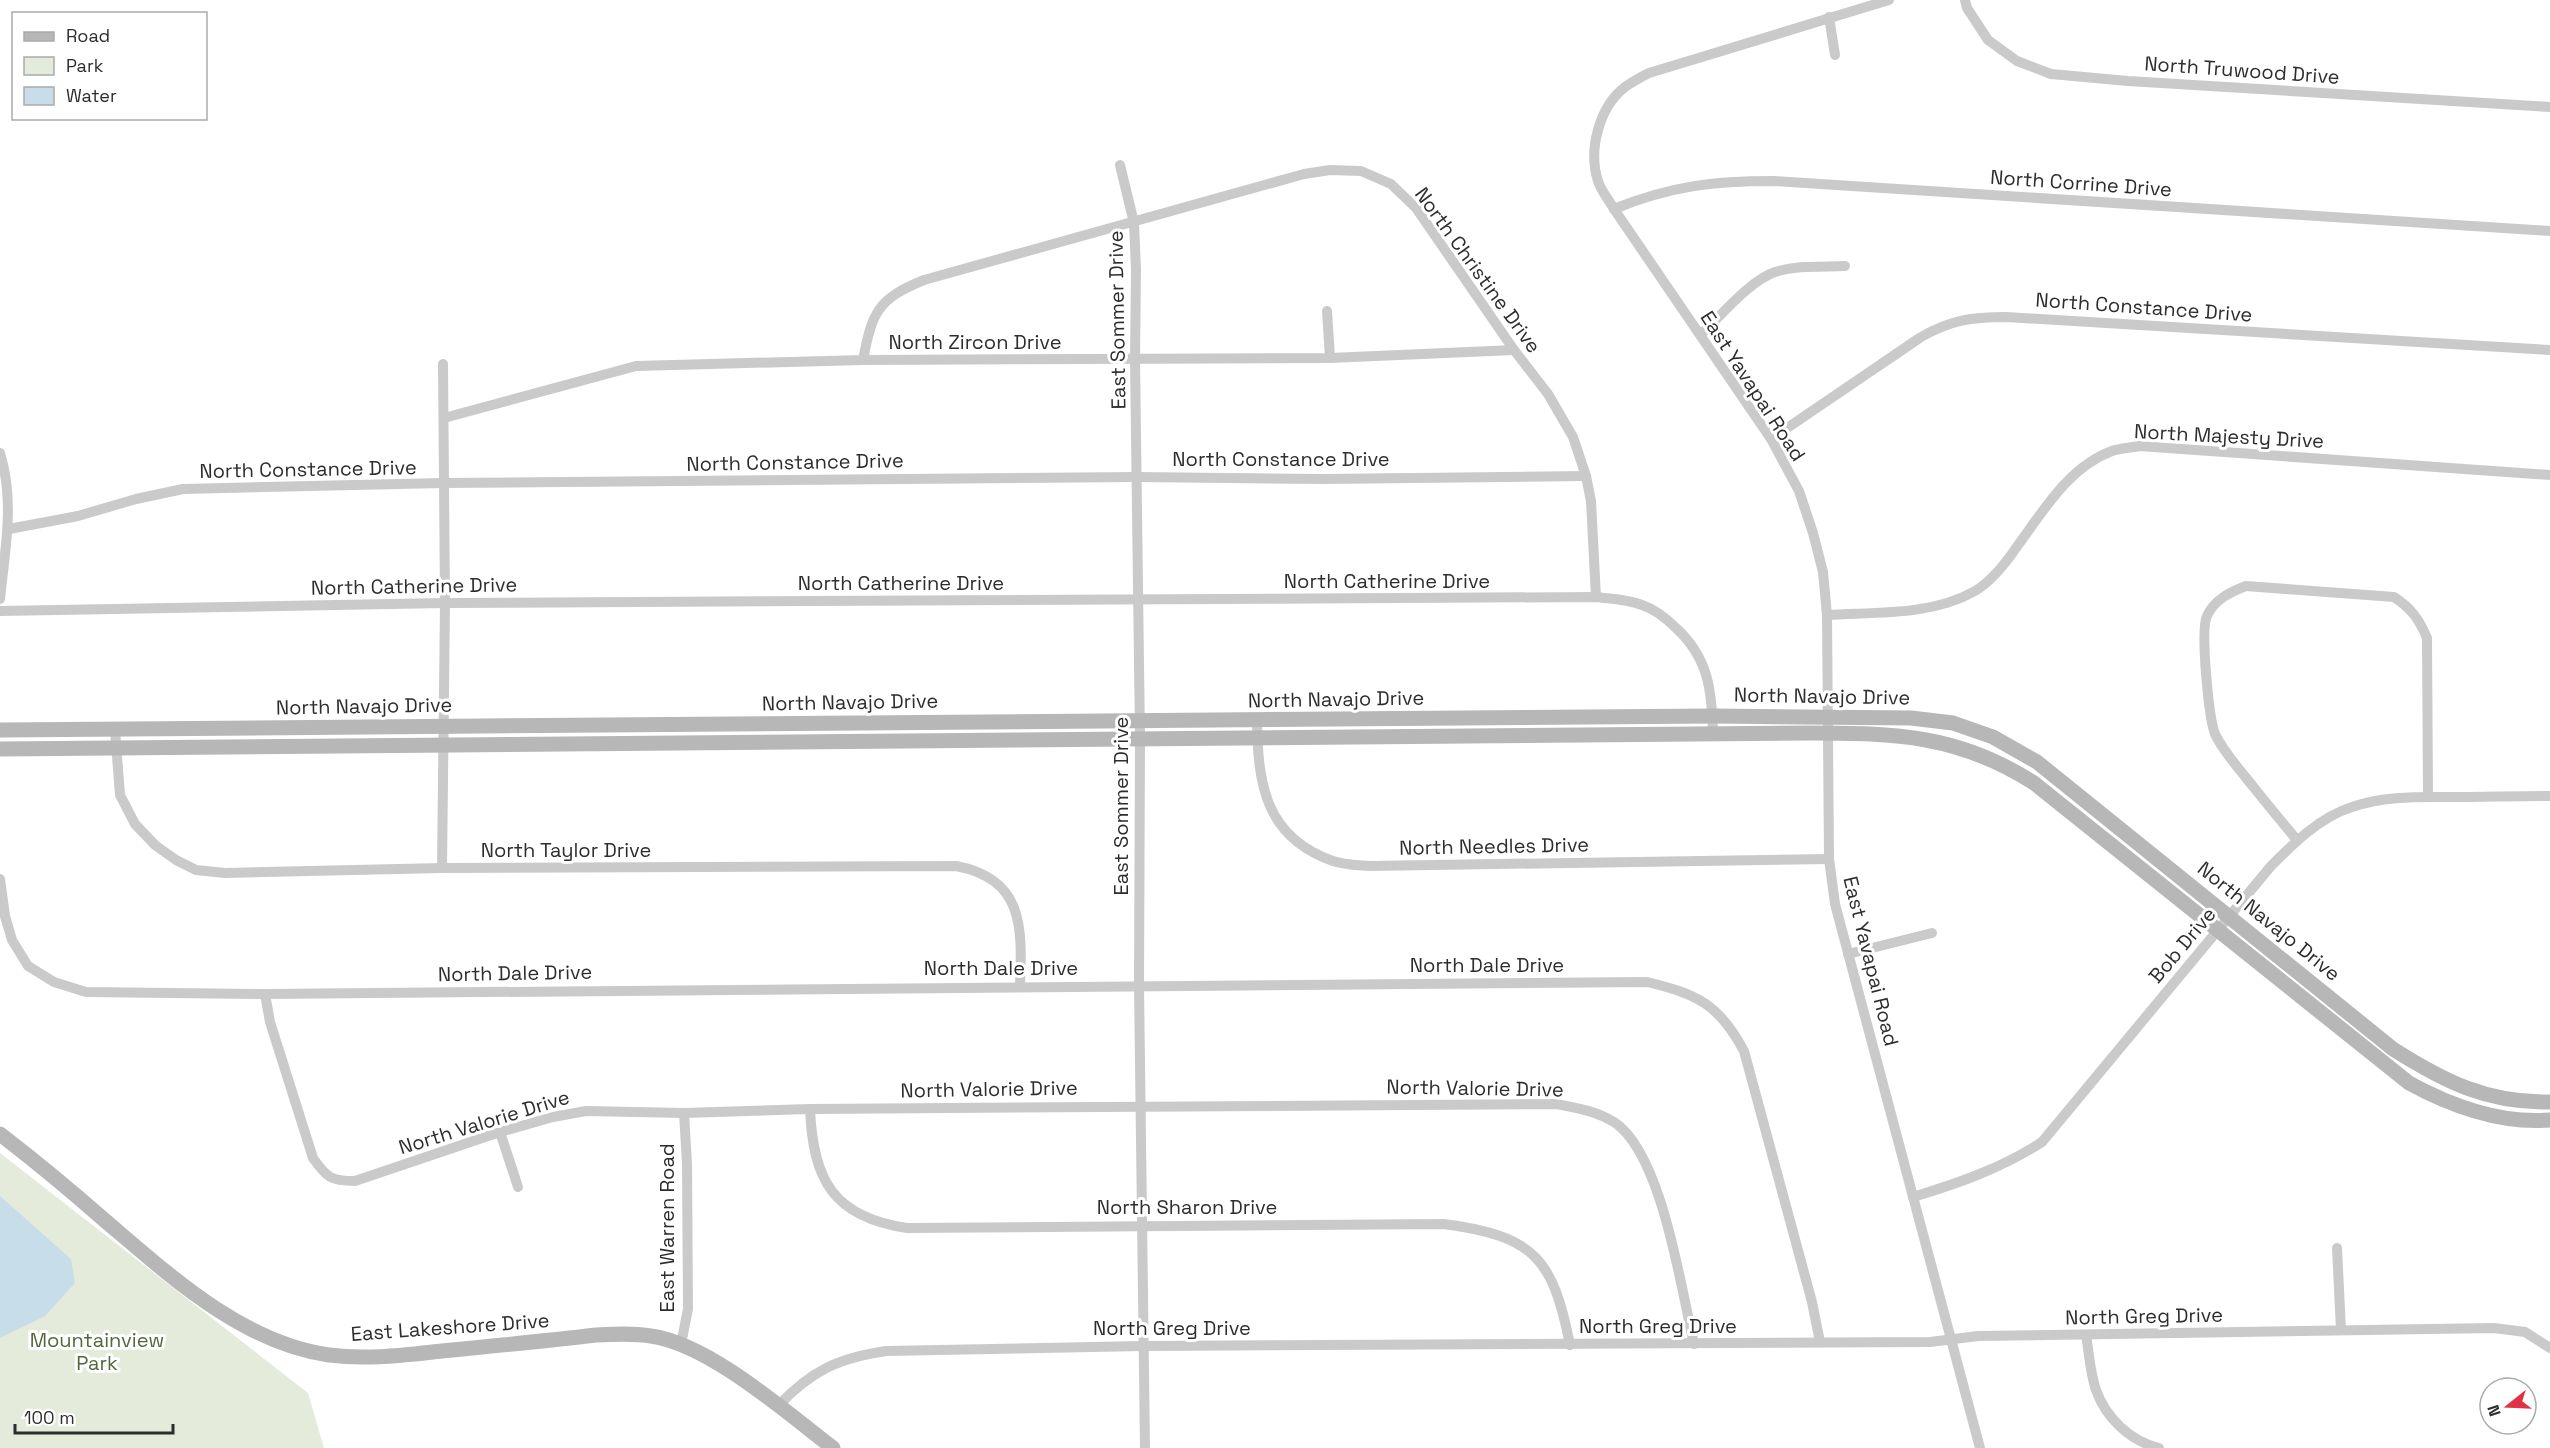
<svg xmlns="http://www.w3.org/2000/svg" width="2550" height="1448" font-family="'Space Grotesk',sans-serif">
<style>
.green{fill:#e4ebdb}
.water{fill:#c7deea}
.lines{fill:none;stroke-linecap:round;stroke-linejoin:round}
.street{stroke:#cacaca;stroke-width:10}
.secondary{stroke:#b7b7b7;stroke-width:15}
.labels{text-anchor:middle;stroke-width:6;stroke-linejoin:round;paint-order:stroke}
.street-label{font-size:20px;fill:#2d2d2d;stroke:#fff}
.park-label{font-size:20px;fill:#52683c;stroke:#fff}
</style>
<rect width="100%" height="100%" fill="#fff"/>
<polygon class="green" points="0,1153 308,1393 324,1448 0,1448"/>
<polygon class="water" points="0,1196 71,1259 75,1283 45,1316 0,1338"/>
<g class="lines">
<g class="street">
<path d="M1889,0l-240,73c-8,4 -17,9 -24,14 -26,20 -37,63 -27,94 3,10 11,19 16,28l157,230 28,52 14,42 10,39 4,43 2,244 6,45 145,544"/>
<polyline points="1965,0 1967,8 1988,40 2017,61 2051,74 2128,81 2550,107"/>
<polyline points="1829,17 1835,55"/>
<polyline points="1120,165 1134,223 1136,269 1135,358 1140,739 1139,986 1145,1448"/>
<path d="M1614,209c56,-23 100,-28 160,-28l776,50"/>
<polyline points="1327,311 1330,358"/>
<path d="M1700,335c21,-19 49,-54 75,-63 21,-7 48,-5 70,-6"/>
<path d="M863,360c9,-47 14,-61 61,-80l380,-106 26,-4 31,1 30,13 25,24 98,142 34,44 25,43 13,39 5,25 5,96"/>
<polyline points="444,418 636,366 863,360 1330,358 1514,350"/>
<path d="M1771,439l150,-102c30,-17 50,-20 85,-20l544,33"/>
<path d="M0,453c15,49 5,96 0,146"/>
<polyline points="9,529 78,516 136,499 183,489 443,483 1137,477 1323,479 1586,476"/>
<path d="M0,611l445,-8 1151,-6c15,2 31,2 46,8 12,4 25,14 34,23 33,30 36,64 37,106"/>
<path d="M1827,615c49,-3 104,1 148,-24 17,-10 30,-27 41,-43 26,-35 52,-81 96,-97 8,-3 18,-3 27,-5l411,29"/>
<path d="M1257,721c1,63 8,116 76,140 11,4 26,4 37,5l459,-7"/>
<path d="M115,730l5,65 15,29 20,21 21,15 20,10 29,3 217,-5 514,-2c69,13 66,63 64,120"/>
<path d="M2297,840c-17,-20 -33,-40 -50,-61 -11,-14 -24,-28 -32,-45 -6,-15 -15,-104 -8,-118 7,-16 23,-24 39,-30l148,11c17,11 25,22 33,41l1,159"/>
<polyline points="442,868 445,603 443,364"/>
<path d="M0,879l5,37 7,24 16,26 26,16 32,10 179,2 1382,-12c50,12 72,22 97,69l68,251 8,40"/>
<polyline points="1848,954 1932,933"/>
<path d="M265,994l5,28 43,136c14,20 18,23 42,23l145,-49 53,-15 33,-6 98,2 126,-4 747,-5c20,4 39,7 57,18 48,31 67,167 80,222"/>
<path d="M810,1109c3,71 23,108 97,119l537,-4c90,12 109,34 126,121"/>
<polyline points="500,1132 518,1187"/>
<path d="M1913,1197c46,-14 89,-29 129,-55l229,-276c23,-23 49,-49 81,-59 31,-11 65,-10 96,-10 34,0 68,-1 102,-1"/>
<polyline points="2337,1248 2341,1330"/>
<path d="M2086,1335c3,17 4,38 10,55 10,28 34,51 63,58"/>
<polyline points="681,1344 688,1309 687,1164 684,1113"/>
<path d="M778,1406c33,-35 60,-48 108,-55l258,-5 786,-4 48,-6 516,-8 31,4 25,16"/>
</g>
<g class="secondary">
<path d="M0,730l1713,-14 198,2 42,5 40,14 44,25 356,287c52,33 94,54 157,53"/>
<path d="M0,749l1809,-16c87,0 150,2 225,50l375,300c42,23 91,41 141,37"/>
<path d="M0,1134c35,27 69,55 102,84 65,55 139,125 227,137 38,5 75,0 113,-4 52,-5 103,-10 154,-16 19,-1 37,-2 55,1 58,8 135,76 182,112"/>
</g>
</g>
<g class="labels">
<g class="street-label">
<text transform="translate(2242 70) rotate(4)" y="7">North Truwood Drive</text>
<text transform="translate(2081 183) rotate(4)" y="7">North Corrine Drive</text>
<text transform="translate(1478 270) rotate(54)" y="7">North Christine Drive</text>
<text transform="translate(2144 307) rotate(4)" y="7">North Constance Drive</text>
<text transform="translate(1117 320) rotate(-91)" y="7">East Sommer Drive</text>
<text x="975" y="349">North Zircon Drive</text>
<text transform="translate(1753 386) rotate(57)" y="7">East Yavapai Road</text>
<text transform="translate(2229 436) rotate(3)" y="7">North Majesty Drive</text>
<text x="1281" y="466">North Constance Drive</text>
<text transform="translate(795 462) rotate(-1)" y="7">North Constance Drive</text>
<text transform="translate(308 469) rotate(-1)" y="7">North Constance Drive</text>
<text x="1387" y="588">North Catherine Drive</text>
<text x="901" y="590">North Catherine Drive</text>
<text transform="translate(414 586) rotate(-1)" y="7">North Catherine Drive</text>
<text transform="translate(1822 696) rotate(1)" y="7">North Navajo Drive</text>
<text transform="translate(1336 699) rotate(-1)" y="7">North Navajo Drive</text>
<text transform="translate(850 702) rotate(-1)" y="7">North Navajo Drive</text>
<text transform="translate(364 706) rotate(-1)" y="7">North Navajo Drive</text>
<text transform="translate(1121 806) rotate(-90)" y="7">East Sommer Drive</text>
<text transform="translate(1494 846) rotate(-1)" y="7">North Needles Drive</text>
<text x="566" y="857">North Taylor Drive</text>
<text transform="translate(2269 921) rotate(39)" y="7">North Navajo Drive</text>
<text transform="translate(2182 945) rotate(-50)" y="7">Bob Drive</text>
<text transform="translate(1871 961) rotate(76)" y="7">East Yavapai Road</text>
<text x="1487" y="972">North Dale Drive</text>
<text x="1001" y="975">North Dale Drive</text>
<text transform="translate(515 973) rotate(-1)" y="7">North Dale Drive</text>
<text transform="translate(1475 1088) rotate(1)" y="7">North Valorie Drive</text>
<text transform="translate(989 1089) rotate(-1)" y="7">North Valorie Drive</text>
<text transform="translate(484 1122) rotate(-17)" y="7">North Valorie Drive</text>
<text x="1187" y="1214">North Sharon Drive</text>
<text transform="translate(667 1228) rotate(-90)" y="7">East Warren Road</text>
<text transform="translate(2144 1316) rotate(-1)" y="7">North Greg Drive</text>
<text x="1658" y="1333">North Greg Drive</text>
<text transform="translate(450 1327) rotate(-4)" y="7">East Lakeshore Drive</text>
<text x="1172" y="1335">North Greg Drive</text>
</g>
<g class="park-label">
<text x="97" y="1347">Mountainview<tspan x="97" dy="23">Park</tspan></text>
</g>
</g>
<rect x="12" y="12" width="195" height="108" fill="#ffffff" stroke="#ababab" stroke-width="1.5"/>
<rect x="24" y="32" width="30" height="9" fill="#b7b7b7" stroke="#ababab" stroke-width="1.5"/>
<text x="66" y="42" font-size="18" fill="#2d2d2d">Road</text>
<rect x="24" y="57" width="30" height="18" fill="#e4ebdb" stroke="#ababab" stroke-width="1.5"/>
<text x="66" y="72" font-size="18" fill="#2d2d2d">Park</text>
<rect x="24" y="87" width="30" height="18" fill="#c7deea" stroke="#ababab" stroke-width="1.5"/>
<text x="66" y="102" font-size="18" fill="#2d2d2d">Water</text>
<g transform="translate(2508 1406) rotate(252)"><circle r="28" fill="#ffffff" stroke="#ababab" stroke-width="1.5"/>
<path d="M0-4.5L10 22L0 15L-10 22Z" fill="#e23246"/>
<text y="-9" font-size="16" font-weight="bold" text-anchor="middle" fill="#2d2d2d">N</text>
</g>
<path d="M15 1424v9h158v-9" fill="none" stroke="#2d2d2d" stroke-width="3"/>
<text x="24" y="1424" font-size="18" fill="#2d2d2d" stroke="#ffffff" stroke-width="4.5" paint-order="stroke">100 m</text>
</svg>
